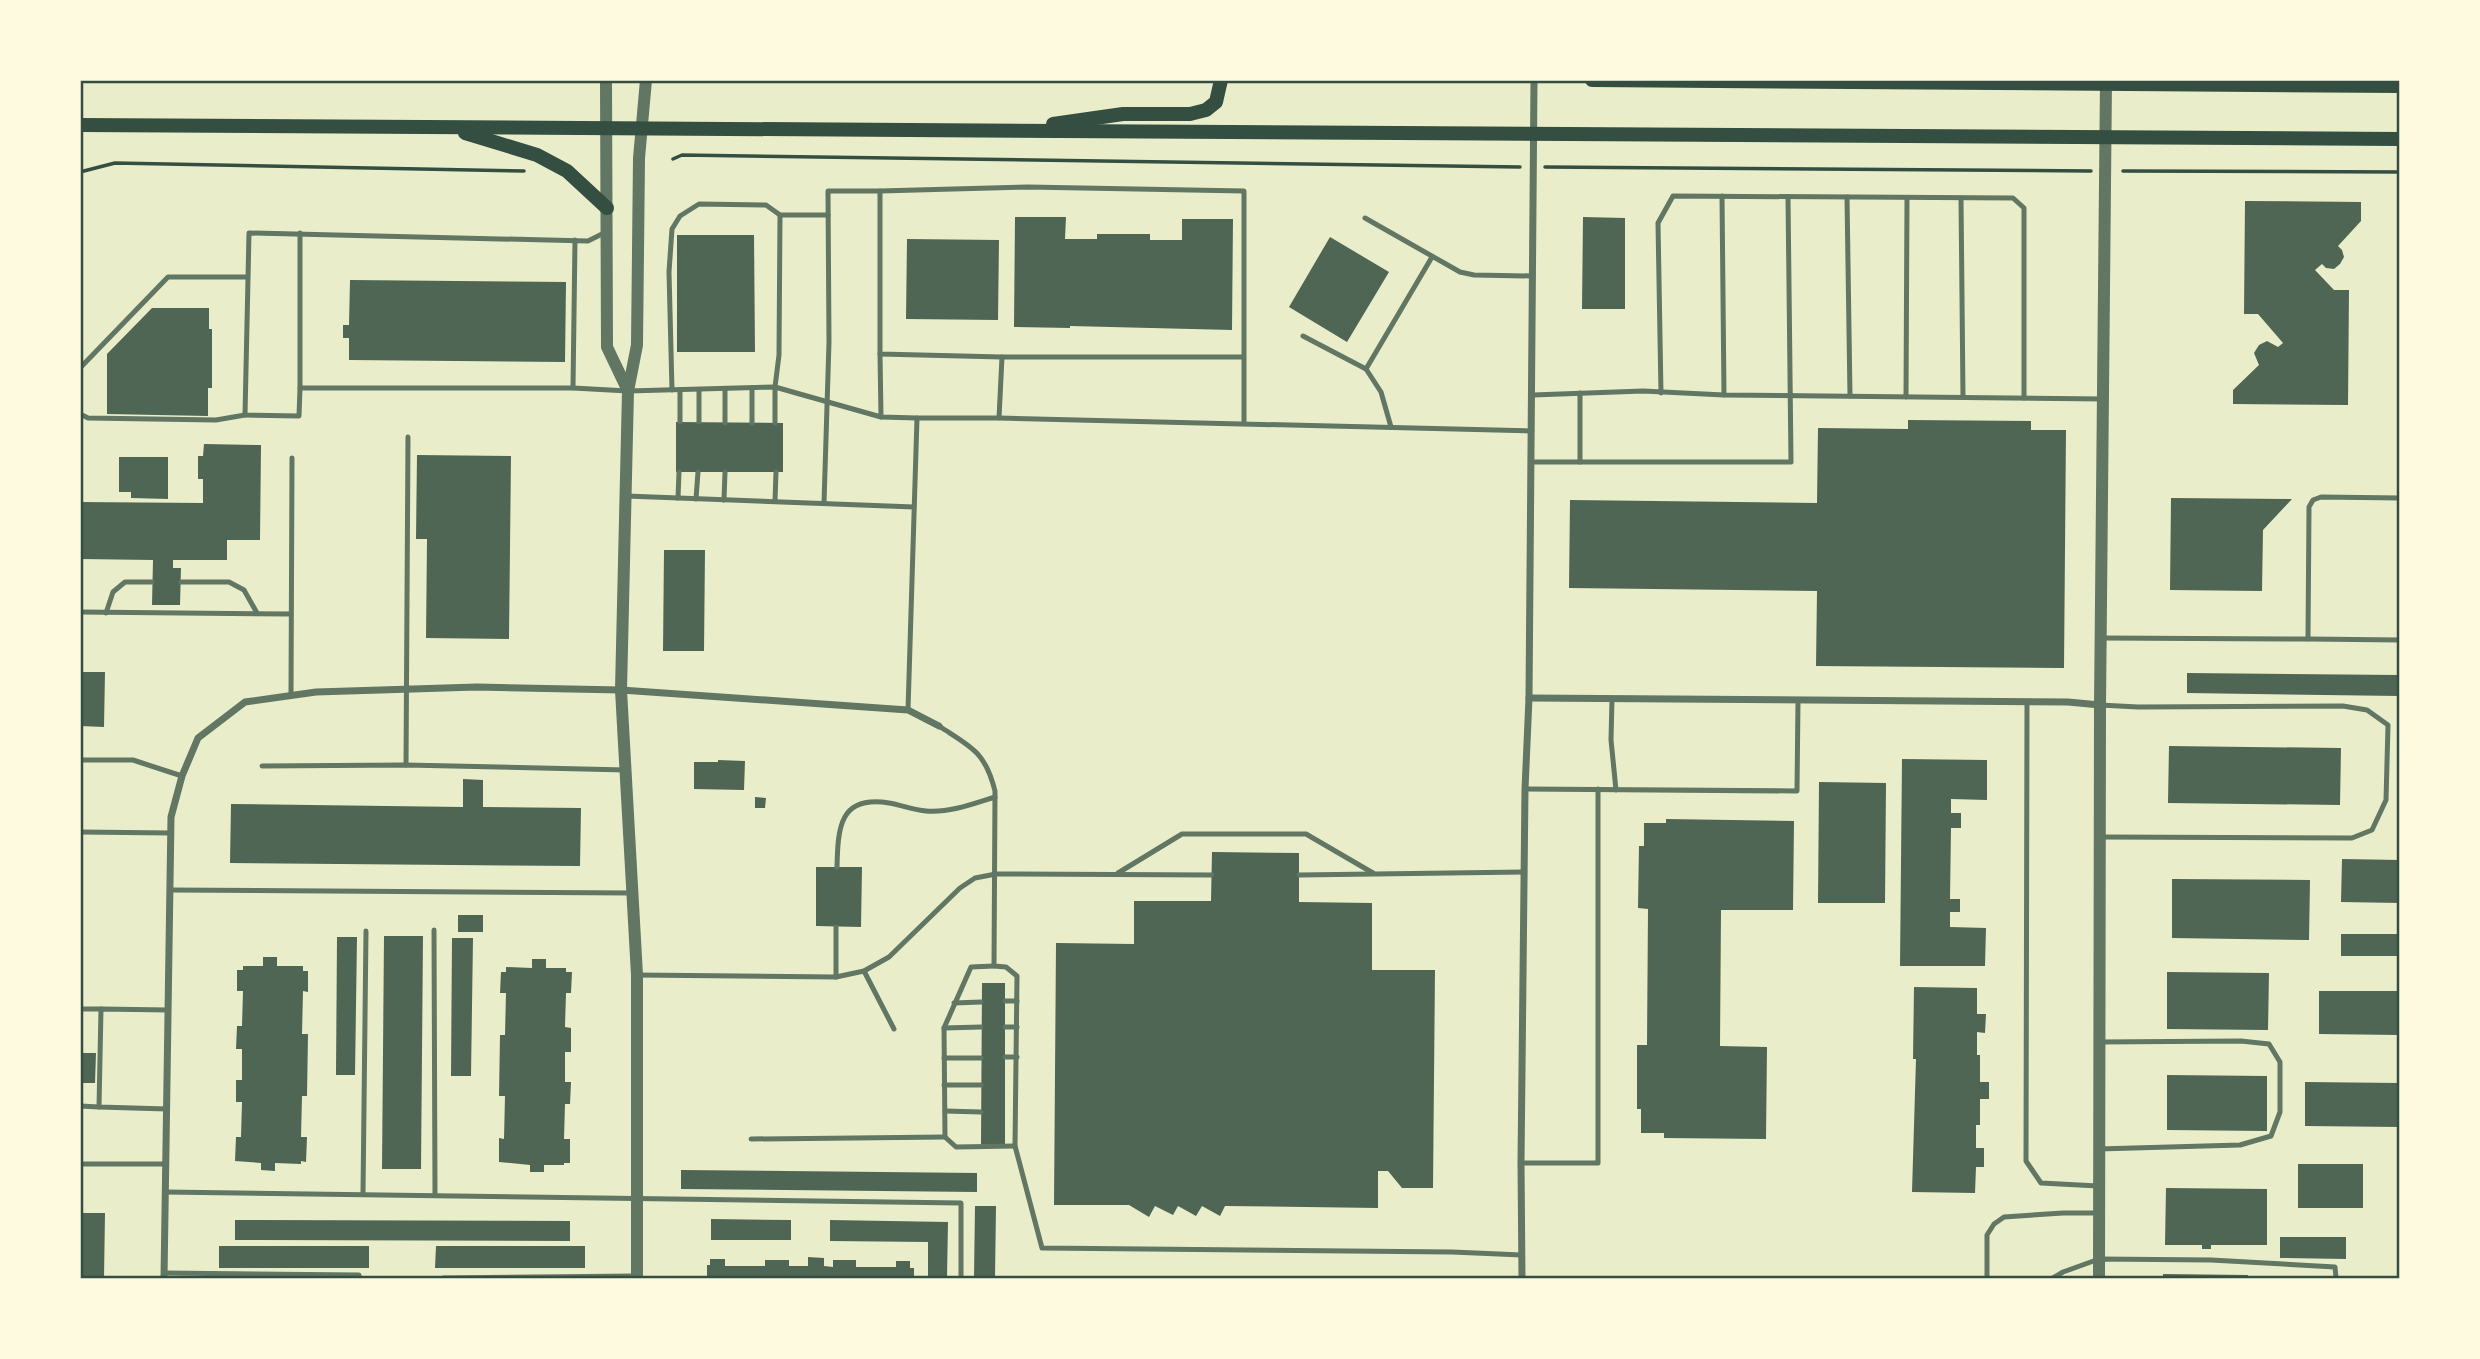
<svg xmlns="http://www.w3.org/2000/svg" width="2480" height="1359" font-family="Raleway,sans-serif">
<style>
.building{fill:#4f6655}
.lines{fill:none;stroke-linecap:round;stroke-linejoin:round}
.path{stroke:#344e41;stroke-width:3.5}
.service{stroke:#617663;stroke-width:5}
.minor{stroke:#617663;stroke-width:7}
.tertiary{stroke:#617663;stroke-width:12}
.secondary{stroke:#344e41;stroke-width:14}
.neatline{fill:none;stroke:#344e41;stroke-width:2.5}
</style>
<rect width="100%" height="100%" fill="#e9edc9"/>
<g class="building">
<polygon points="2245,201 2361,202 2361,221 2338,246 2342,250 2344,257 2340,264 2334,269 2326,268 2322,264 2315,270 2334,290 2349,290 2348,405 2233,404 2233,390 2259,365 2254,353 2259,345 2267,341 2278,347 2283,343 2258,314 2244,314"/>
<polygon points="1015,217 1066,217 1065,239 1097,239 1097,234 1150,234 1150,240 1182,240 1182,219 1233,219 1232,330 1070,326 1070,328 1014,327"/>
<polygon points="1583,217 1625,218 1625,309 1582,309"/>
<polygon points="677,235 754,235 755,352 677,352"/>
<polygon points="1330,237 1389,272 1347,342 1289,307"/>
<polygon points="907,239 999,240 998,320 906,319"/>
<polygon points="350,280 566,282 565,362 349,360 349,338 343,338 343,325 349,325"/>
<polygon points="152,308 209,308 209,329 212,329 212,388 208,388 208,416 107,414 107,354"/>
<polygon points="1908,420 2031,421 2031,430 2066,430 2064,668 1816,666 1817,591 1569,588 1570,500 1817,503 1818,428 1908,429"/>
<polygon points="676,422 783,423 783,472 676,472"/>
<polygon points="204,444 261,445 260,540 227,540 227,560 173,560 173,568 181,568 180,605 152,605 153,560 80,559 80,502 203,503 203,479 198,479 198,456 203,456"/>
<polygon points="417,455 511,456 509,639 426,638 427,539 416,539"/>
<polygon points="119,457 168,457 168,499 131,498 131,492 119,492"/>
<polygon points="2171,498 2292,499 2263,530 2262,591 2170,590"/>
<polygon points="664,550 705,550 704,651 663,651"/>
<polygon points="80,672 105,672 104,727 80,726"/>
<polygon points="2187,673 2400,675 2400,696 2187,693"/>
<polygon points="2169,746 2341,748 2340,805 2168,803"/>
<polygon points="1902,759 1987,760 1987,800 1951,799 1951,813 1961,813 1961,828 1951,828 1950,899 1960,899 1960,912 1950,912 1950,927 1986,928 1985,966 1900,966"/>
<polygon points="718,760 745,761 744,790 694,789 694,762 718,762"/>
<polygon points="463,779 483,780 483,807 581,808 580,866 230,863 231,804 463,807"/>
<polygon points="1819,782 1886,783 1885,903 1818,903"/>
<polygon points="755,797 766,798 765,808 755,808"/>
<polygon points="1666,819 1794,821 1793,910 1721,910 1720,1046 1767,1047 1766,1139 1664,1138 1664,1133 1641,1133 1641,1109 1637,1109 1637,1045 1647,1045 1648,909 1638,908 1639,846 1644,846 1644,823 1666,823"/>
<polygon points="1212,852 1299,853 1299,902 1372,903 1372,970 1435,970 1433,1188 1402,1188 1388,1171 1378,1171 1378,1208 1225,1206 1220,1216 1202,1206 1196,1216 1178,1206 1173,1215 1155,1206 1149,1217 1129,1205 1054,1205 1056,943 1134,944 1134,901 1211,901"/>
<polygon points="2342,859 2400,860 2400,903 2341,902"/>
<polygon points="816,867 862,867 861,927 816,926"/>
<polygon points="2172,879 2310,880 2309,940 2172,938"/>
<rect x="458" y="915" width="25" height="17"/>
<rect x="2341" y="934" width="59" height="22"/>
<polygon points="384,936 423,936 421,1169 382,1169"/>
<polygon points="337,937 357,937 355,1075 336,1075"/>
<polygon points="452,938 473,938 471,1076 451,1076"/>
<polygon points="263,957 277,957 277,966 303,966 303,971 308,971 308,992 303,991 302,1034 308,1034 307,1096 302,1096 301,1137 307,1137 306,1162 301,1161 301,1164 275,1163 275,1171 261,1170 261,1163 235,1161 236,1137 241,1137 242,1102 236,1102 236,1080 242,1080 242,1049 236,1049 237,1026 242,1026 243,991 237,991 237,970 243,970 243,966 263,966"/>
<polygon points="532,959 546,959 546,968 566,968 566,972 572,972 571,993 566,993 565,1027 571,1028 571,1052 565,1052 565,1082 571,1082 570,1104 565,1104 564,1139 570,1139 570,1163 564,1163 564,1165 544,1165 544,1172 530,1172 530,1165 499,1162 499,1138 504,1139 505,1096 499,1096 500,1035 505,1035 506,993 500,993 501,972 506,972 506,967 532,968"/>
<polygon points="2167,972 2269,973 2268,1030 2167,1029"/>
<polygon points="982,983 1005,983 1005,1144 981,1144"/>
<polygon points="1914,987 1977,988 1977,1014 1986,1014 1985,1033 1977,1032 1977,1055 1980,1055 1980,1082 1989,1082 1989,1099 1980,1099 1980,1125 1976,1125 1976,1148 1984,1148 1984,1167 1976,1167 1975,1193 1912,1192 1916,1059 1913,1059"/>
<polygon points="2319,991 2400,991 2400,1035 2319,1034"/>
<polygon points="80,1053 96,1053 95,1083 80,1083"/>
<polygon points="2167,1075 2267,1076 2267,1131 2167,1130"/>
<polygon points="2305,1082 2400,1083 2400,1127 2305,1126"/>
<rect x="2298" y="1164" width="65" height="44"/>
<polygon points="681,1170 977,1173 977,1192 681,1189"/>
<polygon points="2166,1188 2267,1189 2267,1245 2211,1245 2211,1249 2202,1249 2202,1245 2165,1245"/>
<polygon points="975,1206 996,1206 995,1278 974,1278"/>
<polygon points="80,1213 105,1213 104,1278 80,1278"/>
<polygon points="711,1219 791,1220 791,1240 711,1240"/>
<polygon points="235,1220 570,1221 570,1241 235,1240"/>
<polygon points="830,1220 948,1222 947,1278 928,1278 928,1242 830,1241"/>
<polygon points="2280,1237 2346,1237 2346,1259 2280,1258"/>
<rect x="219" y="1246" width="150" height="22"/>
<polygon points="436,1246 585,1246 585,1268 435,1268"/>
<polygon points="808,1257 824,1258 824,1266 833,1267 833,1260 856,1260 856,1267 896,1267 896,1261 910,1261 910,1268 914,1268 914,1278 707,1278 707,1265 710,1265 710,1259 725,1259 725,1266 765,1266 765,1260 789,1260 789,1266 808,1266"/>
<polygon points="2163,1274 2248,1275 2248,1278 2163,1278"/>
</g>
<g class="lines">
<g class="path">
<polyline points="673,159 682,155 1520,167"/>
<polyline points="1545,167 2091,171"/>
<polyline points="2123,171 2400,172"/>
<polyline points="80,172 115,163 524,171"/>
</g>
<g class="service">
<polyline points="1722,196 1724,395"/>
<polyline points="1847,197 1850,396"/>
<polyline points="1961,198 1963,397"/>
<polyline points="780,215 779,355 775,387 881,417 917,418"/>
<polyline points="1365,218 1460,272 1474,275 1532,276"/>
<polyline points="606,232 588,241 249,233 245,415 299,416 300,388 573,388 628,391 775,387 775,423"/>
<polyline points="1303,336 1366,369 1381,392 1391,427"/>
<polyline points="880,354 881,417"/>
<polyline points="1002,357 1243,357"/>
<polyline points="80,368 168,277 247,277"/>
<polyline points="1366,369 1432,257"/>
<polyline points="300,388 300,233"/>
<polyline points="573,388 575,240"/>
<polyline points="752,388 752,423"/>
<polyline points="725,389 725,423"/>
<polyline points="672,390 669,272 672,229 680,216 699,204 766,205 780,215 828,215"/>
<polyline points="680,390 680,422"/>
<polyline points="699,390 699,422"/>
<polyline points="1661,393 1658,223 1673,196 2013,198 2024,208 2024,398"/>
<polyline points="1533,395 1643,391 1724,395 2104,399"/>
<polyline points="1906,397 1907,198"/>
<polyline points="80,414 88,418 216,420 245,415"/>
<polyline points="999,418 1002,357 880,354 880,191 1028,187 1244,191 1244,423"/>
<polyline points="1532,462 1791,462 1788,197"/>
<polyline points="1580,462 1580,393"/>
<polyline points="626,496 914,507"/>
<polyline points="678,498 679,472"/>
<polyline points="696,499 698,472"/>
<polyline points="724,500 725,472"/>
<polyline points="775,501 776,472"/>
<polyline points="824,503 829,342 828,191 880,191"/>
<polyline points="181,582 229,582 244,590 257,613"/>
<polyline points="80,612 291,614"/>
<polyline points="106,613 113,592 125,582 152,582"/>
<polyline points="2101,638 2308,639 2309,507 2313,500 2321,497 2400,498"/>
<polyline points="2308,639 2400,640"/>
<polyline points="291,696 292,458"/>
<polyline points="1612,699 1611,740 1616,790"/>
<polyline points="2027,702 2026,1161 2041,1183 2098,1186"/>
<polyline points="908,710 917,418 999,418 1532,431"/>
<path d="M939,726c32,21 46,25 56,65l-1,175 12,1 11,9 -2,170 27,102 410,4 70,3"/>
<polyline points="80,760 133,760 182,776"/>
<polyline points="406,765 408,437"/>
<polyline points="262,766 406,765 626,770"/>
<polyline points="1525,789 1797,791 1798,701"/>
<polyline points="80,832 171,833"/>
<polyline points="2100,837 2352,838 2372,830 2386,800 2388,725 2367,710 2343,706 2138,707 2100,705"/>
<path d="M837,867c1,-39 2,-72 52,-64 12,2 25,7 37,8 23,2 47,-7 69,-14"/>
<polyline points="1118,873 1182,834 1306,834 1373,873"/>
<polyline points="1299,875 1524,872"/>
<polyline points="170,890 632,893"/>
<polyline points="434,930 435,1194"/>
<polyline points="994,966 971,967 944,1028 945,1137 956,1147 1015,1146"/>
<polyline points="864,971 894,1029"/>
<polyline points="637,975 836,977 864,971 889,957 960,888 975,878 996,874 1212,875"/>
<polyline points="836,977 836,927"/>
<polyline points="1005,1001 1017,1001"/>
<polyline points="954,1003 981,1002"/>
<polyline points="80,1009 101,1009"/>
<polyline points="1005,1027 1017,1027"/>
<polyline points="944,1028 981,1027"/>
<polyline points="1005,1057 1017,1057"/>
<polyline points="944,1058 981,1058"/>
<polyline points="944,1085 981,1085"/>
<polyline points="80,1106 99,1107"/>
<polyline points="167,1109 99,1107 101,1009 168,1010"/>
<polyline points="945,1111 981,1112"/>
<polyline points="751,1139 945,1137"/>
<polyline points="2098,1149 2240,1145 2271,1136 2280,1112 2280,1062 2269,1044 2241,1041 2099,1042"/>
<polyline points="1521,1163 1598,1163 1598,789"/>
<polyline points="80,1164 166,1164"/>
<polyline points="165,1192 961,1203 961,1278"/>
<polyline points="363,1194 366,931"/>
<polyline points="164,1273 359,1275 359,1278"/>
<polyline points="443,1278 635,1276"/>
<polyline points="1987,1278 1987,1235 1994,1224 2004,1217 2063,1213 2099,1213"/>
<polyline points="2053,1278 2063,1272 2099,1259 2211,1260 2335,1267 2336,1278"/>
</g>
<g class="minor">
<polyline points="1529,698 2068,702 2100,705"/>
<polyline points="164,1278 171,817 182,776 198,738 245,702 316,692 477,687 621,690 908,710 939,726"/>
<polyline points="1522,1278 1521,1163 1525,789 1529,698 1534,80"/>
</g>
<g class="tertiary">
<polyline points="606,80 607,347 628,391"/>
<polyline points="637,1278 637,975 621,690 628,391 637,345 639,158 646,80"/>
<polyline points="2099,1278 2100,705 2106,80"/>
</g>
<g class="secondary">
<polyline points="1592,80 2400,86"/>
<polyline points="1053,124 1123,114 1190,114 1206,110 1216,102 1221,80"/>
<polyline points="80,125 2400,139"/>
<polyline points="465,133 537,155 567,171 607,208"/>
</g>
</g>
<rect width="2480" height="1359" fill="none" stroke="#fefae0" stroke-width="164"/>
<rect x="82" y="82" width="2316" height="1195" class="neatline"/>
</svg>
